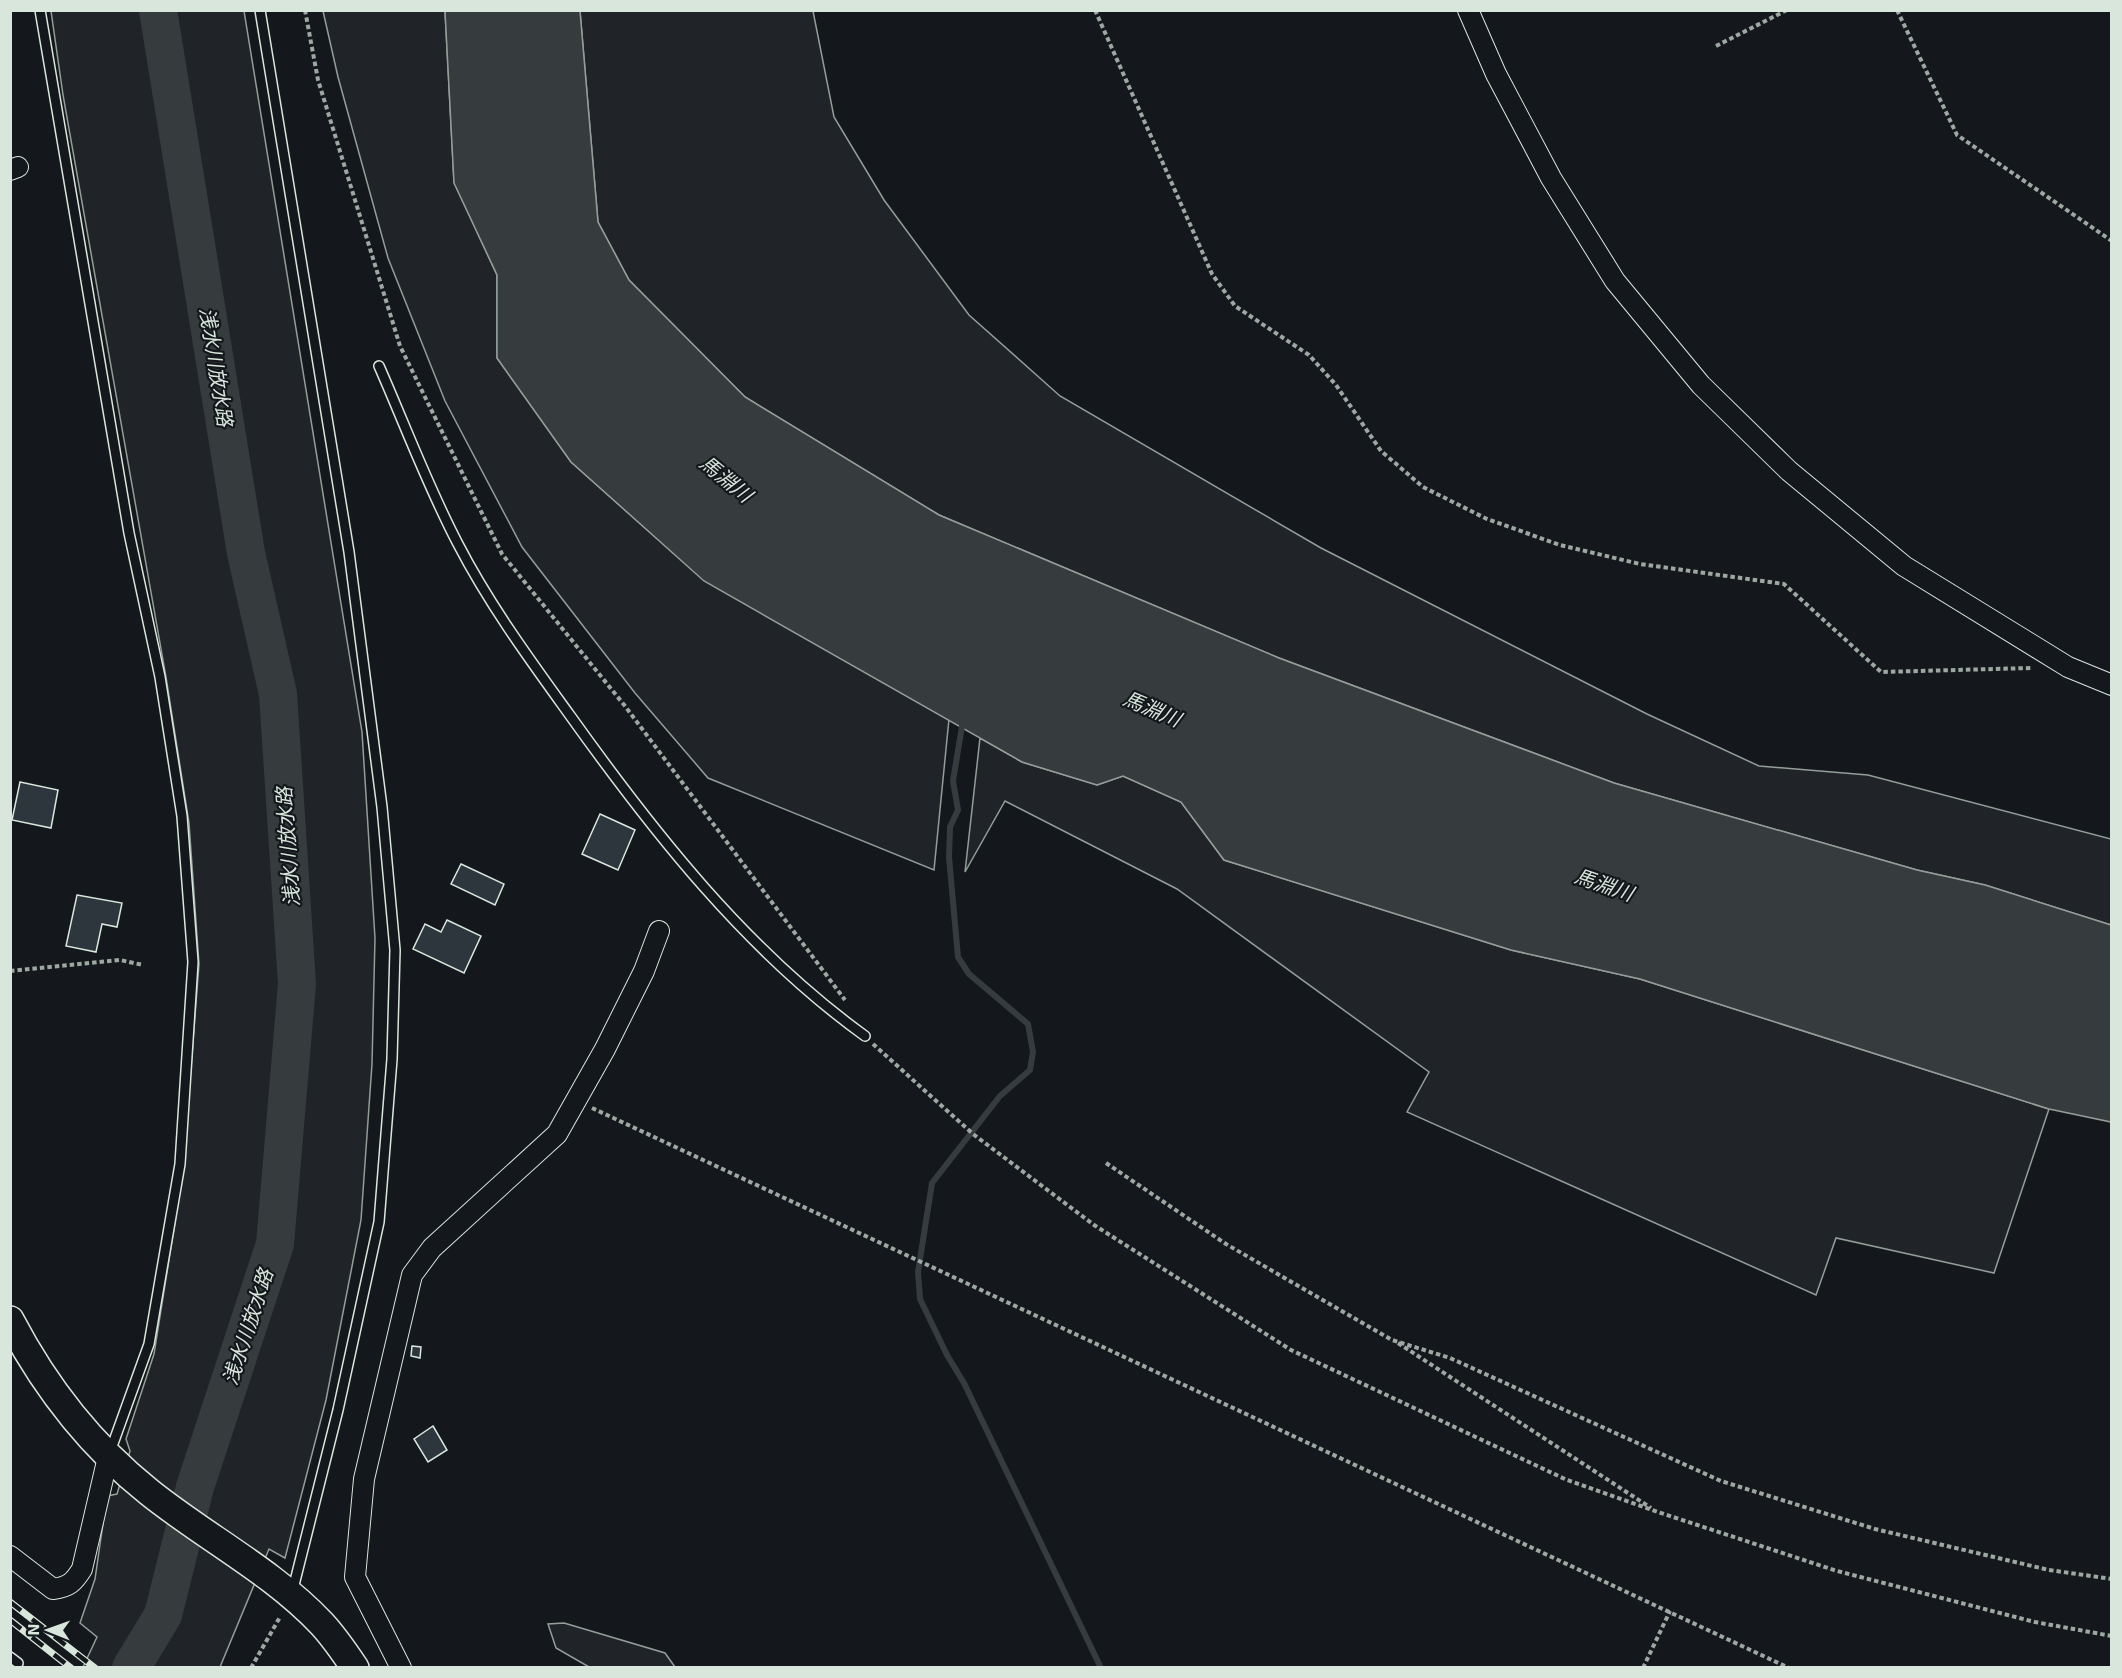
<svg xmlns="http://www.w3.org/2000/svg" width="2122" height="1678" font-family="'Exo 2','Noto Sans JP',sans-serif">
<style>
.green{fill:#202428;stroke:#939e99;stroke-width:1.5}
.water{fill:#363b3e;stroke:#939e99;stroke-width:1.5}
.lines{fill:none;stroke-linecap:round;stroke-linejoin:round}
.stream{stroke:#363b3e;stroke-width:6}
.river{stroke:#363b3e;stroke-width:38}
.building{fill:#2c363c;stroke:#d8e6dc;stroke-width:1.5}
.lane-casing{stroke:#d8e6dc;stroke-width:12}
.street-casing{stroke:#d8e6dc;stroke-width:22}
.secondary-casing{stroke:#d8e6dc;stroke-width:30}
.path{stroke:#9da8a2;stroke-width:4;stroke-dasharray:4.5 3;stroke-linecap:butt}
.lane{stroke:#14181c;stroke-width:9}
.street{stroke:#14181c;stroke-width:20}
.secondary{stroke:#14181c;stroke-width:27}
.rail-casing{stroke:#d8e6dc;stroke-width:7}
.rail{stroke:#14181c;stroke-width:4.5;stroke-dasharray:14;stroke-linecap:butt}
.labels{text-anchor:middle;stroke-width:4.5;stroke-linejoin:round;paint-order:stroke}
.water-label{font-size:20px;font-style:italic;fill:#d8e6dc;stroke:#14181c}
</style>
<rect width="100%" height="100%" fill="#14181c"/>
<g class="green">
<polygon points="51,11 244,11 362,732 375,938 372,1064 361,1220 326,1400 285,1558 269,1549 220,1667 83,1667 97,1637 80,1623 95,1579 107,1496 117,1494 130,1451 126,1439 154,1354 183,1172 199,964 189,823 166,677 63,95"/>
<polygon points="323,11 445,11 454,182 497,275 497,358 571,462 704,580 949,719 934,870 708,778 635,693 522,547 445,401 388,258 338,77"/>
<polygon points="580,11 813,11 834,117 884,200 969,315 1060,396 1321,548 1647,714 1759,766 1868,775 2111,839 2111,925 1985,885 1917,870 1614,783 1279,658 939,515 745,397 629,280 598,222"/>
<polygon points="980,738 1022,762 1097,785 1123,776 1181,802 1224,860 1511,950 1640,979 2049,1109 1994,1273 1836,1238 1816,1295 1407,1112 1429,1072 1177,889 1005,801 965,872"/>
<polygon points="564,1623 665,1653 675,1667 589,1667 556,1648 548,1624"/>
</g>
<polygon class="water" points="445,11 580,11 598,222 629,280 745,397 939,515 1279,658 1614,783 1917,870 1985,885 2111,925 2111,1122 2049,1109 1640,979 1511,950 1224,860 1181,802 1123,776 1097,785 1022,762 704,581 571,462 497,358 497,275 454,183"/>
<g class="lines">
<polyline class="stream" points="963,720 953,781 958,810 950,827 949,857 958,957 969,974 1028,1024 1033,1052 1030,1070 1000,1096 932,1183 918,1272 920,1299 947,1355 964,1383 1101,1668"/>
<polyline class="river" points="131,1668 163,1615 195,1487 275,1244 297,984 278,694 246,553 158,10"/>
</g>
<g class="building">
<polygon points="20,782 58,790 51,828 12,820"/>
<polygon points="600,814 635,830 618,870 582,854"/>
<polygon points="461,864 504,884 495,905 451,884"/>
<polygon points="77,895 122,903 117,927 102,924 96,952 66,946"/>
<polygon points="447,920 481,936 464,973 413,949 425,924 441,932"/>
<polygon points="412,1346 421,1347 420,1358 411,1356"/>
<polygon points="433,1426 447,1450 428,1462 414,1439"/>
</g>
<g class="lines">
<defs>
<g id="lane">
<polyline points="40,10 129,533 160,677 182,816 193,962 180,1164 149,1344 110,1452"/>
<polyline points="260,10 349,552 382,807 395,950 392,1059 379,1222 338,1410 292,1593"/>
<path d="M379,366c26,59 49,121 79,178 31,60 72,116 111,170 85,119 177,236 296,322"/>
<polyline points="10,1657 18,1663"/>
</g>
<g id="street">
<polyline points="1468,10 1496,74 1551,178 1615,281 1701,385 1789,471 1904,566 2068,667 2112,685"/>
<polyline points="10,170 18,167"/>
<path d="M10,1556l43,33c16,-2 21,-7 29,-20l26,-112"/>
<polyline points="401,1668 355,1577 364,1479 412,1275 432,1248 557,1134 605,1049 644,971 659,931"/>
</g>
<path id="secondary" d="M10,1320c35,67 80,125 139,172 56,45 123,79 173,132 12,13 23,29 33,44"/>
</defs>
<use href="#lane" class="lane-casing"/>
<use href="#street" class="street-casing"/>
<use href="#secondary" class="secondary-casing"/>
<g class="path">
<polyline points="305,10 318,80 400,346 502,554 625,706 845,1000"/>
<polyline points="1095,10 1212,274 1235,306 1309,355 1336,385 1381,451 1423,487 1487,519 1560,545 1640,564 1784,584 1881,672 2031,668"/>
<polyline points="1897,10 1957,135 2112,241"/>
<polyline points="1716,46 1787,10"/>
<polyline points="10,971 120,960 143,965"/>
<polyline points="873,1044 973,1134 1094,1225 1291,1350 1567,1480 1658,1512 1837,1571 2035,1622 2112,1636"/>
<polyline points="592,1108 1789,1668"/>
<polyline points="1106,1163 1226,1244 1392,1340 1450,1358 1721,1481 1875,1529 2049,1570 2112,1579"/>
<polyline points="1398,1343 1651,1508"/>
<polyline points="251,1668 280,1617"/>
<polyline points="1643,1668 1670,1611"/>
</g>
<use href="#lane" class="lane"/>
<use href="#street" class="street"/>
<use href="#secondary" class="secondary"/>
<defs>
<g id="rail">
<polyline points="10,1602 95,1668"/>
<polyline points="10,1620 71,1668"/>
</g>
</defs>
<use href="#rail" class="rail-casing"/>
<use href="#rail" class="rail"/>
</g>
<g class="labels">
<g class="water-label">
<text transform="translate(216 367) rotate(81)" y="7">浅水川放水路</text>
<text transform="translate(726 479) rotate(39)" y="7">馬淵川</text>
<text transform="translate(1152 709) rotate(23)" y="7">馬淵川</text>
<text transform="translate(288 847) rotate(-94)" y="7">浅水川放水路</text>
<text transform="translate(1604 885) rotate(19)" y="7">馬淵川</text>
<text transform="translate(248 1327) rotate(-72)" y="7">浅水川放水路</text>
</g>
</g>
<rect width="2122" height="1678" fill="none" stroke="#d8e6dc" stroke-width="24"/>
<g transform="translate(48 1630) rotate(271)" stroke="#14181c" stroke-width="4.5" paint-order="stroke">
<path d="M0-4.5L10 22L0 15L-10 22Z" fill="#d8e6dc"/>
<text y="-9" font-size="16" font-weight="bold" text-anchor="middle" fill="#d8e6dc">N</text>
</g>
</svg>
